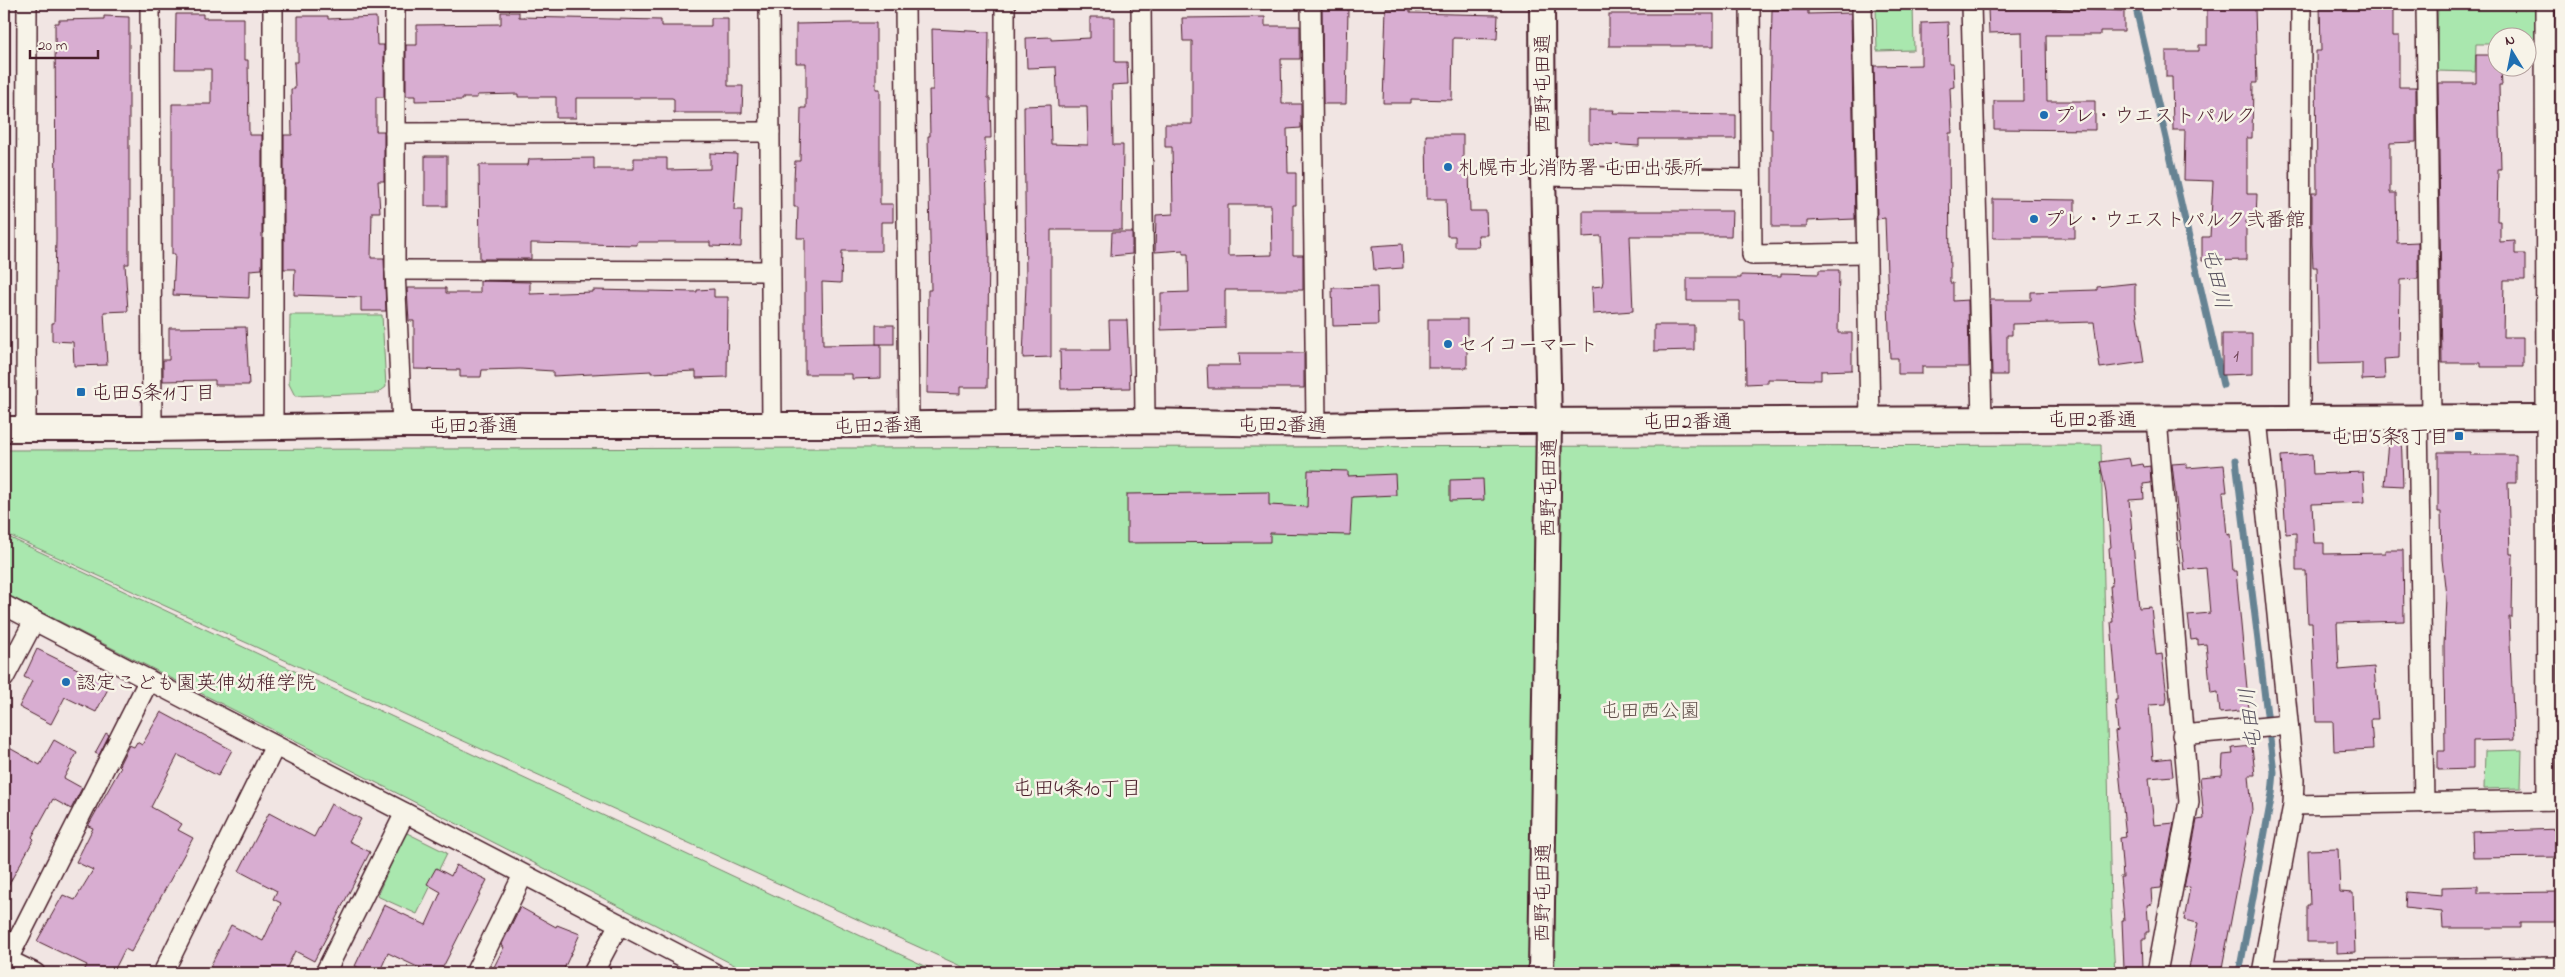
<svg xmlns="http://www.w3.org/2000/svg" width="2565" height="977" font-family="'Indie Flower','Klee One',sans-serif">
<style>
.green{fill:#a9e7ae;stroke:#7a836c}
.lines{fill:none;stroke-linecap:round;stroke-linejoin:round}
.stream{stroke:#668393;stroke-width:7}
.building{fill:#d8add1;stroke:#4a1f2b;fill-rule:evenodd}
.minor-casing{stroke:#4a1f2b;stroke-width:22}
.tertiary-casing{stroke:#4a1f2b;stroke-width:28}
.minor{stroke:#f7f3e8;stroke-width:19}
.tertiary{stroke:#f7f3e8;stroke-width:24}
.poi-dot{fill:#1f6fb2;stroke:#f7f3e8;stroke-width:2}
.labels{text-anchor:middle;stroke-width:5;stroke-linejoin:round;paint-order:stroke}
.number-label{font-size:18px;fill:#6e4254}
.street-label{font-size:20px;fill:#4a1f2b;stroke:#f7f3e8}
.poi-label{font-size:20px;fill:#4a1f2b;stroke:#f7f3e8;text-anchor:start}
.park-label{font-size:20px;fill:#62514c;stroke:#f7f3e8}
.water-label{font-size:21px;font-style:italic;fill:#58515f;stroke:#f7f3e8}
.neighbourhood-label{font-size:21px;fill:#4a1f2b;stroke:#f7f3e8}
</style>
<rect width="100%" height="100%" fill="#f1e5e3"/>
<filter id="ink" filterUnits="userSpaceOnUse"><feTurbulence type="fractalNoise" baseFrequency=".02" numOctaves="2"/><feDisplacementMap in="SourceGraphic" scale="10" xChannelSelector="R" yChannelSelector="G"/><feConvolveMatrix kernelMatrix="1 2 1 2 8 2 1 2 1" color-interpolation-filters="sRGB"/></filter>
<g filter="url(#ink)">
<g class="green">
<polygon points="2438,4 2538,4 2537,45 2528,45 2528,38 2498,38 2497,44 2476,44 2475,72 2436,71"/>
<polygon points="1913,5 1914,50 1877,51 1876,6"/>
<polygon points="290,315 382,315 386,387 378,393 295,396 289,384"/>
<polygon points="2101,445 2111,909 2115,973 976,973 4,533 4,450"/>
<polygon points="4,535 940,973 750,973 4,593"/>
<polygon points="2522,750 2521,788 2484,789 2485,751"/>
<polygon points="405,832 447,853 417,914 377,896"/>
</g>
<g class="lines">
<g class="stream">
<polyline points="2135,4 2223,385"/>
<polyline points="2236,460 2274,772 2272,794 2239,973"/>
</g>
</g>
<g class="building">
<polygon points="2320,5 2393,5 2393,36 2399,36 2399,87 2416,87 2416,142 2390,143 2390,193 2396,193 2397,243 2418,242 2418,279 2400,280 2399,358 2384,359 2385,379 2362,380 2362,363 2319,364 2317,267 2313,267 2312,243 2312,193 2317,193 2316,51 2321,51"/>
<polygon points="1322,8 1348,9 1346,104 1323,104"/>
<polygon points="1386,8 1410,9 1410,13 1498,15 1497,39 1453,38 1452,100 1411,99 1411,103 1383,103"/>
<polygon points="2044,8 2124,11 2124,31 2100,31 2100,35 2046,35 2047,101 2095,101 2095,130 1994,129 1994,101 2023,101 2022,32 1989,33 1988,9"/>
<polygon points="2207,8 2255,8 2257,83 2253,83 2252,138 2247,138 2247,194 2257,194 2256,221 2246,221 2246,260 2202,261 2202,237 2210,237 2213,181 2184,180 2185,130 2173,130 2172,77 2166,77 2166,51 2199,51 2199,45 2207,45"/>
<polygon points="1772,10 1808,10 1808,14 1851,13 1855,219 1807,221 1807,227 1772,227 1772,129 1770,129 1770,106"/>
<polygon points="501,12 519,12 519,17 661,20 661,26 711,26 711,18 728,18 728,86 743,86 742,113 674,113 674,99 672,98 576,98 576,118 556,118 556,97 518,97 518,94 477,95 477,98 463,98 463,100 415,101 415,96 406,96 406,45 417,45 417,25 501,24"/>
<polygon points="176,14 203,14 203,18 244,18 244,60 248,60 249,135 262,135 262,269 250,270 249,298 173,295 175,254 172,254 172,104 211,104 211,69 175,69"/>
<rect x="1609" y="14" width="105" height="32"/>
<polygon points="104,16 129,17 129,264 125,264 128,311 104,312 107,365 74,366 73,342 52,341 52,323 54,323 56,239 55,23 59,23 59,20 104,19"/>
<polygon points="298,16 328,16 328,19 376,17 377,45 384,45 384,97 376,97 376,131 384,131 384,181 378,181 380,212 372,212 371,258 384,258 386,311 361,311 361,297 294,295 295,269 284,269 284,135 292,135 291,89 295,89 294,62 298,62"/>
<polygon points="1090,17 1115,17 1115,62 1127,62 1128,84 1112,85 1113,145 1123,145 1122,230 1051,230 1051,357 1023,358 1026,283 1024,106 1050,105 1051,144 1088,145 1087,107 1058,107 1056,67 1027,68 1026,38 1051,37 1051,40 1090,38"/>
<path d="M1265,17v9h35v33h-19l1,45h19v24l-14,1 1,44h8v32h-3v50h10v35h-78v38l-64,2v-37l28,-1 -1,-38h-5v-4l-28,2 1,-37 17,-1 -1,-67h-7v-23h27v-83h-9l-1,-23zM1228,205h43l1,50 -44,1z"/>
<polygon points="1948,22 1949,63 1953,63 1954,87 1950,88 1952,133 1949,133 1950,283 1953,283 1953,301 1968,300 1969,367 1922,367 1922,374 1898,374 1898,358 1890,358 1885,218 1877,219 1874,66 1921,65 1921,23"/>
<polygon points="850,23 876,23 876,89 880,89 880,204 893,204 893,222 881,222 881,251 842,251 841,283 822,282 823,345 881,344 881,378 852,379 852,374 805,374 805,238 797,238 798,207 794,207 794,179 795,161 800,161 801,108 806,108 806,63 796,63 796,24"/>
<polygon points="932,29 989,32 988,98 990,98 991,138 985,138 989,254 987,387 960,387 960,394 927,393 928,290 931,290 928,136 930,136 929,90 933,90"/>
<polygon points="2476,55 2498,55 2498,68 2501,68 2502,85 2499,85 2501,169 2498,169 2497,221 2500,221 2500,242 2515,241 2515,254 2525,254 2525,280 2504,280 2503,337 2523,337 2523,367 2481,367 2481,363 2442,363 2438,83 2476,83"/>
<polygon points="1589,110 1614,110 1613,113 1736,115 1736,139 1639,139 1639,146 1589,143"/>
<polygon points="1426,135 1463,135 1463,167 1469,167 1470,211 1486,211 1487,235 1478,235 1479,247 1455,247 1455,236 1447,236 1446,199 1427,199"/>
<polygon points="710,153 737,154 734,210 742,210 741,247 710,246 710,242 637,242 637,245 531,243 531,259 480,259 479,165 528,165 529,159 594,158 594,169 634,169 634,158 667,158 667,170 710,169"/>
<rect x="425" y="156" width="22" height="50"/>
<polygon points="1993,199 2075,200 2075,238 1993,238"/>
<polygon points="1583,211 1732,211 1731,236 1630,236 1633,311 1593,314 1592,287 1602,286 1603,281 1601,236 1583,237"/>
<polygon points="1112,232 1132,232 1132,254 1111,256"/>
<polygon points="1402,244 1403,268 1374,270 1372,246"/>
<polygon points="1819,270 1839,270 1838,333 1852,333 1852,370 1821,371 1821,380 1768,379 1768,383 1746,384 1745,321 1740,321 1740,301 1687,301 1687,278 1741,278 1741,275 1781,276 1781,273 1819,274"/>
<polygon points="480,281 530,282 530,294 593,292 593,290 697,292 697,290 714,289 714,297 728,297 727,377 696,378 696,371 651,373 651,371 553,376 553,371 520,369 482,370 481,377 460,377 460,370 414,369 414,321 409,321 407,288 446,288 446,293 480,293"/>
<polygon points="2135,283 2135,304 2144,362 2100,368 2094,322 2012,324 2012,335 2007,335 2007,375 1992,375 1990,300 2031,300 2031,292 2097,290 2097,287"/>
<polygon points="1377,287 1378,325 1333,326 1332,288"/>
<rect x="1428" y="319" width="39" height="49"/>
<polygon points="1109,320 1127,320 1130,388 1061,389 1060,350 1110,350"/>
<rect x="876" y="325" width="18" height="19"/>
<polygon points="1654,325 1694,325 1694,350 1654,351"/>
<polygon points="246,327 249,385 215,385 215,380 163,381 163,360 169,360 169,328"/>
<polygon points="2222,334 2252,334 2252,374 2222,375"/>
<polygon points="1239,353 1304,353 1304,388 1208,388 1207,365 1240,365"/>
<polygon points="2389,431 2401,431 2403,486 2384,485"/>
<polygon points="2438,452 2470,452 2470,455 2516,455 2516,483 2508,483 2510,554 2513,554 2512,617 2509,617 2514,740 2473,741 2473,769 2438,770 2438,751 2445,751 2444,646 2446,596 2442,559 2441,512 2438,512"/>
<polygon points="2312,454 2313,474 2363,472 2365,502 2312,504 2314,543 2324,543 2324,554 2385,553 2385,550 2403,550 2404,621 2337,623 2339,670 2374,667 2378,719 2371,719 2373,749 2334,751 2333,722 2316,722 2312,623 2308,623 2306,571 2296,571 2296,533 2286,534 2281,456"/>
<polygon points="2129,458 2131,466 2143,464 2144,467 2150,466 2151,483 2143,484 2144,499 2129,500 2139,608 2151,607 2156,655 2162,654 2167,697 2166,704 2149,705 2153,760 2171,758 2173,776 2149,778 2154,825 2174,823 2161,888 2151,889 2152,904 2147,905 2149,932 2146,932 2146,939 2142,939 2143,968 2124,969 2122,920 2124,920 2120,877 2123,877 2120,838 2126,837 2115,732 2118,731 2115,700 2117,700 2117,693 2111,622 2113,622 2110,586 2112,586 2109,548 2111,547 2106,493 2100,462"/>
<polygon points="2187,463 2187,468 2224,465 2227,492 2223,492 2227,535 2230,534 2233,571 2236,571 2249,710 2220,713 2218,692 2211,693 2206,644 2198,645 2198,639 2191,640 2188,615 2210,613 2206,568 2184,570 2172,464"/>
<polygon points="1308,470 1348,471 1348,476 1395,474 1396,495 1352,497 1350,535 1270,533 1270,542 1127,543 1127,494 1269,492 1269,505 1307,507"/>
<polygon points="1483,479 1484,500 1450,501 1450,480"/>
<polygon points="37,649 110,685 96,712 65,697 51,724 19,707 32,681 24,677"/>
<polygon points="161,712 232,750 218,776 178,755 151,807 182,824 178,830 193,838 131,952 125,949 113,973 83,973 87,965 37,941 63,895 75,900 93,870 76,862 93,828 88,826 121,767 119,765 129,745 134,747 137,742 142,745"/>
<polygon points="106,733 109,735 99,755 95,753"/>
<polygon points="54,740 77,753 64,778 82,788 71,809 53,799 32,837 34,839 4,893 4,745 40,765"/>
<polygon points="2252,746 2255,775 2249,775 2252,810 2221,973 2188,973 2198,923 2184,920 2190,887 2184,888 2197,820 2204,819 2200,777 2222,775 2223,755 2233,754 2232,748"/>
<polygon points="331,804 361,819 349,841 370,852 314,961 295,951 284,973 207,973 231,925 263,941 281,903 273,899 277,891 239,871 269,813 314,837"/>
<polygon points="2561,829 2561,857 2473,858 2472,832"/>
<polygon points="2338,849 2340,892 2353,893 2355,952 2337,953 2337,942 2307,942 2307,905 2310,905 2308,850"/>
<polygon points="456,865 487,880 440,973 430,973 388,953 379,973 371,973 355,966 384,905 426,925 441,892 427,884 436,868 451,876"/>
<polygon points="2478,886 2478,893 2561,892 2561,922 2521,922 2521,928 2443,928 2442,912 2405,908 2406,892 2442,895 2442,887"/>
<polygon points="520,907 556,927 557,925 580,934 562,973 491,973 504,947 501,946"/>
</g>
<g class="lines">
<defs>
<g id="minor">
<polyline points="150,4 152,429"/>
<polyline points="273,4 273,426"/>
<polyline points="395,4 395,270 402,425"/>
<polyline points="769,4 772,425"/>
<polyline points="905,4 909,425"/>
<polyline points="1005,4 1006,422"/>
<polyline points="1141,4 1145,421"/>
<polyline points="1311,4 1316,425"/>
<polyline points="1750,4 1752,255 1866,253"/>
<polyline points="1862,4 1870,420"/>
<polyline points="1971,4 1982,419"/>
<polyline points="2426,4 2431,417"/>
<polyline points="2545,4 2547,800"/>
<polyline points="395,133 770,132"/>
<polyline points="1543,176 1751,179"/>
<polyline points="395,270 770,271"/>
<polyline points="2418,417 2424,803"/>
<polyline points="2300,418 2301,4"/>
<polyline points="2157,419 2189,802 2157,973"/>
<polyline points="2257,419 2294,780 2293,805 2262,973"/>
<polyline points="26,428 27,4"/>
<polyline points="4,605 714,973"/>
<polyline points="4,678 34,621"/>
<polyline points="2182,735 2288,725"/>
<polyline points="2293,805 2561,800"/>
<polyline points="4,958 35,973"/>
<polyline points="4,967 149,680"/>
<polyline points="2263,970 2561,967"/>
<polyline points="163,973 275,746"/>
<polyline points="325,973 405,813"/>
<polyline points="475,973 523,875"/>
<polyline points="593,973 619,924"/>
</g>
<g id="tertiary">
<polyline points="4,429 152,429 402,425 857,425 1145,421 1316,425 1507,421 2561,417"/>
<polyline points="1541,973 1549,421 1543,176 1542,4"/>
</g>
</defs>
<use href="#minor" class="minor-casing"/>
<use href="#tertiary" class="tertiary-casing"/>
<use href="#minor" class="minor"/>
<use href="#tertiary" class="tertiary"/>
</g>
</g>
<g class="poi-dot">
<circle cx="2044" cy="115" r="5"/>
<circle cx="1448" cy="167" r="5"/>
<circle cx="2034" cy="219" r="5"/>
<circle cx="1448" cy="344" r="5"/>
<rect x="76" y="387" width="10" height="10" rx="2.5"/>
<rect x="2454" y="431" width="10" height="10" rx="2.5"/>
<circle cx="66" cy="682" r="5"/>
</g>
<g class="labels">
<g class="number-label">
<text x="2236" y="361">1</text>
</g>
<g class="street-label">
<text transform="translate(1542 84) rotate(-90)" y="7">西野屯田通</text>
<text x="2092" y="426">屯田2番通</text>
<text x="1687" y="428">屯田2番通</text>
<text transform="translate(1282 424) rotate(1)" y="7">屯田2番通</text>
<text x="473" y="432">屯田2番通</text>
<text transform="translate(878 425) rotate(-1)" y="7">屯田2番通</text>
<text transform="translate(1548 488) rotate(-89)" y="7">西野屯田通</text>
<text transform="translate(1542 893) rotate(-89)" y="7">西野屯田通</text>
</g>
<g class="poi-label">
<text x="2054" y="122">プレ・ウエストパルク</text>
<text x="1458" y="174">札幌市北消防署 屯田出張所</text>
<text x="2044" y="226">プレ・ウエストパルク弐番館</text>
<text x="1458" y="351">セイコーマート</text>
<text x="91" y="399">屯田5条11丁目</text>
<text x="2449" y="443" text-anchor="end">屯田5条8丁目</text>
<text x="76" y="689">認定こども園英伸幼稚学院</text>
</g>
<g class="park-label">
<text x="1650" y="717">屯田西公園</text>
</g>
<g class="water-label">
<text transform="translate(2217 278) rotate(77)" y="7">屯田川</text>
<text transform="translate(2250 719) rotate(-97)" y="7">屯田川</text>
</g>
<g class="neighbourhood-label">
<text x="1077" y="795">屯田4条10丁目</text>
</g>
</g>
<rect width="2565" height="977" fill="none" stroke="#f7f3e8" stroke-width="20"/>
<rect x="10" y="10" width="2545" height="957" fill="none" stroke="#4a1f2b" stroke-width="2" filter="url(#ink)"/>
<g transform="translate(2512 52) rotate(350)"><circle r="24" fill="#f7f3e8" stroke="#b29e9c"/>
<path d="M0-4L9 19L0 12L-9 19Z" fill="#1f6fb2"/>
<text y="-8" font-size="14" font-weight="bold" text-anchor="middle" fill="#4a1f2b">N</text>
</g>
<path d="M30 50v8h68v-8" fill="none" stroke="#4a1f2b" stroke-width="2.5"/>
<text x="38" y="50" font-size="15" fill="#4a1f2b" stroke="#f7f3e8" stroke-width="4" paint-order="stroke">20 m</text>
</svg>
